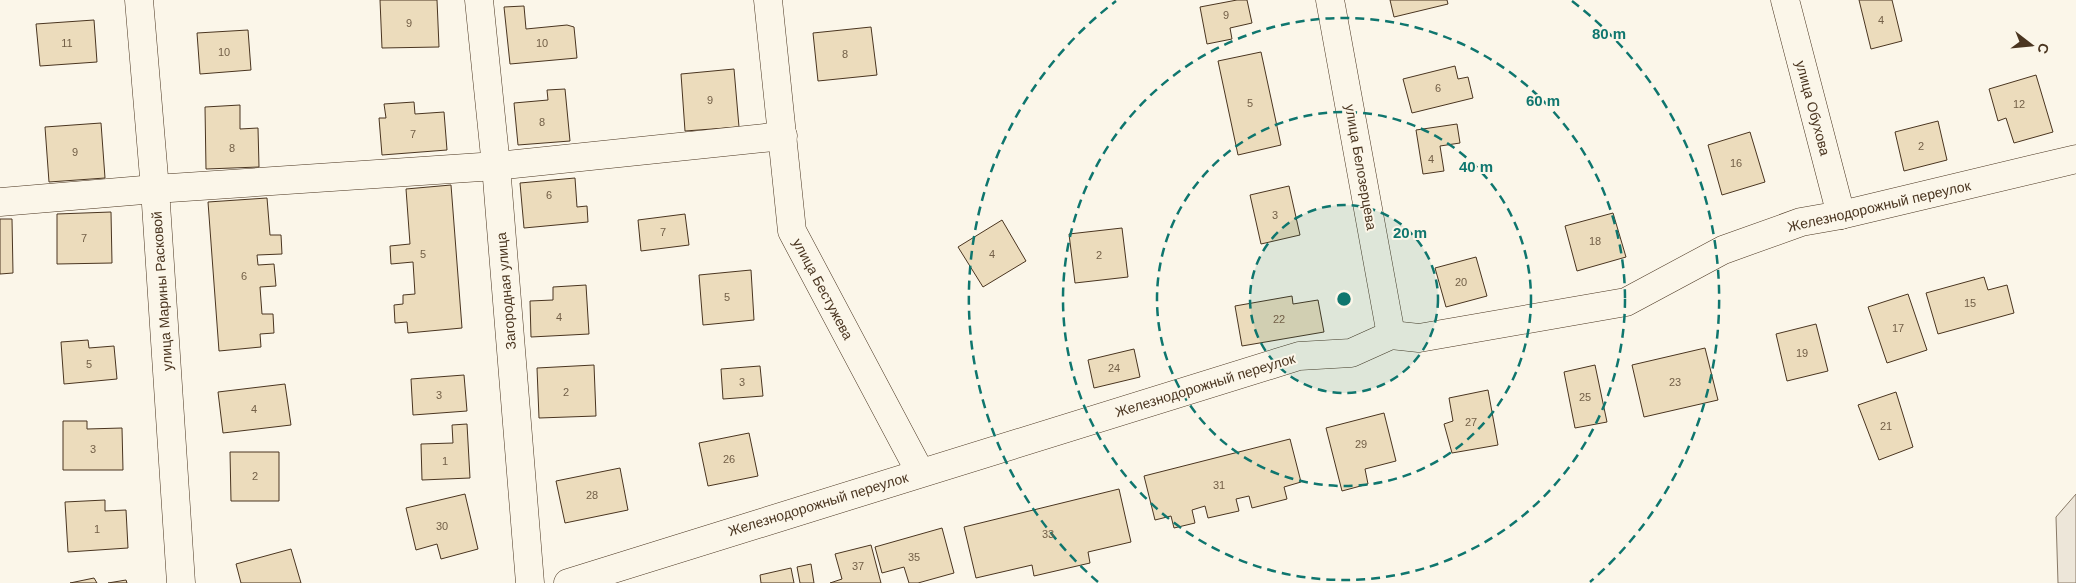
<svg xmlns="http://www.w3.org/2000/svg" width="2076" height="583" font-family="Arial,sans-serif">
<style>
.green{fill:#ede6d9;stroke:#887966}
.building{fill:#ecdcbc;stroke:#4a3520}
.lines{fill:none;stroke-linecap:round;stroke-linejoin:round}
.street-casing{stroke:#4a3520;stroke-width:29}
.street{stroke:#fbf6e9;stroke-width:28}
.ring{fill:none;stroke:#0f766e;stroke-width:2.5;stroke-dasharray:9 6}
.labels{text-anchor:middle;stroke-width:4;stroke-linejoin:round;paint-order:stroke}
.number-label{font-size:11px;fill:#725f47}
.street-label{font-size:14px;fill:#4a3520;stroke:#fbf6e9}
.centre{fill:#0f766e;stroke:#fbf6e9;stroke-width:2.5}
.ring-label{font-size:15px;text-anchor:middle;font-weight:bold;fill:#0f766e;stroke:#fbf6e9;stroke-width:4;stroke-linejoin:round;paint-order:stroke}
</style>
<rect width="100%" height="100%" fill="#fbf6e9"/>
<polygon class="green" points="2076,494 2076,583 2058,583 2056,517"/>
<g class="building">
<polygon points="380,0 437,0 439,47 382,48"/>
<polygon points="1237,0 1247,0 1252,23 1230,28 1232,39 1207,44 1200,7"/>
<polygon points="1390,0 1447,0 1448,4 1394,17"/>
<polygon points="1859,0 1892,0 1902,41 1871,49"/>
<polygon points="524,6 526,29 567,25 574,27 577,58 510,64 504,7"/>
<polygon points="94,20 97,62 40,66 36,24"/>
<polygon points="871,27 877,75 818,81 813,33"/>
<polygon points="248,30 251,70 200,74 197,33"/>
<polygon points="1261,52 1281,145 1238,155 1218,61"/>
<polygon points="1455,66 1458,79 1468,77 1473,98 1412,113 1403,79"/>
<polygon points="734,69 739,127 685,131 681,74"/>
<polygon points="2036,75 2053,132 2014,143 2006,118 1998,121 1989,89"/>
<polygon points="565,89 570,141 518,145 514,103 548,100 547,90"/>
<polygon points="414,102 415,114 444,112 447,150 382,155 379,118 386,118 384,104"/>
<polygon points="240,105 240,129 258,128 259,167 206,169 205,107"/>
<polygon points="1938,121 1947,160 1904,171 1895,132"/>
<polygon points="101,123 105,178 49,182 45,127"/>
<polygon points="1457,124 1460,143 1440,146 1444,171 1423,174 1416,130"/>
<polygon points="1750,132 1765,182 1722,195 1708,145"/>
<polygon points="575,178 577,207 587,206 588,222 524,228 520,183"/>
<polygon points="451,185 462,328 408,333 407,322 395,323 394,305 403,304 403,295 415,294 413,262 391,264 390,246 410,244 406,189"/>
<polygon points="1289,186 1300,235 1261,244 1250,195"/>
<polygon points="267,198 270,235 281,235 282,254 257,255 258,265 274,264 276,286 260,287 262,314 273,314 274,333 260,334 261,347 219,351 208,202"/>
<polygon points="111,212 112,263 57,264 57,214"/>
<polygon points="1613,213 1626,257 1577,271 1565,226"/>
<polygon points="685,214 689,245 641,251 638,220"/>
<polygon points="0,219 12,219 13,273 0,274"/>
<polygon points="1002,220 1026,261 983,287 958,247"/>
<polygon points="1122,228 1128,277 1075,283 1069,234"/>
<polygon points="1476,257 1487,296 1446,307 1435,268"/>
<polygon points="751,270 754,320 703,325 699,275"/>
<polygon points="1984,277 1988,290 2007,285 2014,313 1938,334 1926,293"/>
<polygon points="586,285 589,334 531,337 530,301 553,300 553,287"/>
<polygon points="1908,294 1927,350 1887,363 1868,307"/>
<polygon points="1292,296 1293,304 1318,300 1324,332 1242,346 1235,306"/>
<polygon points="1816,324 1828,371 1787,381 1776,334"/>
<polygon points="88,340 89,348 114,346 117,379 64,384 61,342"/>
<polygon points="1705,348 1718,400 1644,417 1632,365"/>
<polygon points="1134,349 1140,377 1094,388 1088,360"/>
<polygon points="594,365 596,416 539,418 537,368"/>
<polygon points="1595,365 1607,422 1575,428 1564,372"/>
<polygon points="760,366 763,396 723,399 721,369"/>
<polygon points="464,375 467,411 413,415 411,379"/>
<polygon points="285,384 291,425 223,433 218,392"/>
<polygon points="1488,390 1498,445 1452,453 1444,424 1453,421 1449,398"/>
<polygon points="1896,392 1913,447 1879,460 1858,405"/>
<polygon points="1384,413 1396,461 1365,469 1368,484 1342,491 1326,428"/>
<polygon points="63,421 87,421 87,429 122,428 123,470 63,470"/>
<polygon points="467,424 470,478 422,480 421,444 453,443 452,425"/>
<polygon points="749,433 758,476 708,486 699,443"/>
<polygon points="1290,439 1301,482 1284,487 1287,499 1252,508 1249,496 1236,499 1239,511 1208,518 1205,506 1192,510 1195,523 1174,528 1171,516 1155,520 1144,476"/>
<polygon points="230,452 279,452 279,501 231,501"/>
<polygon points="620,468 628,510 565,523 556,481"/>
<polygon points="1119,489 1131,542 1088,552 1090,563 1034,576 1032,565 976,578 964,527"/>
<polygon points="465,494 478,549 441,559 437,544 416,550 406,508"/>
<polygon points="105,500 105,511 126,510 128,548 68,552 65,502"/>
<polygon points="942,528 954,573 918,583 909,583 904,567 882,573 875,547"/>
<polygon points="871,545 881,583 830,583 842,579 835,554"/>
<polygon points="291,549 301,583 241,583 236,564"/>
<polygon points="811,564 814,583 800,583 797,567"/>
<polygon points="791,568 794,583 761,583 760,575"/>
<polygon points="94,578 97,583 70,583"/>
<polygon points="126,580 127,583 108,583"/>
</g>
<g class="lines">
<defs>
<g id="street">
<polyline points="139,0 155,189 181,583"/>
<polyline points="479,0 496,166 530,583"/>
<polyline points="768,0 792,231 920,472"/>
<polyline points="1330,0 1391,335"/>
<polyline points="1785,0 1841,215"/>
<polyline points="0,202 155,189 496,166 783,136"/>
<polyline points="568,583 1299,356 1351,353 1391,335 1419,338 1626,302 1723,250 1801,222 1841,215 2076,159"/>
</g>
</defs>
<use href="#street" class="street-casing"/>
<use href="#street" class="street"/>
</g>
<circle cx="1344" cy="299" r="94" fill="#0f766e" fill-opacity=".12"/>
<g class="ring">
<circle cx="1344" cy="299" r="94"/>
<circle cx="1344" cy="299" r="187"/>
<circle cx="1344" cy="299" r="281"/>
<path d="M1098 582A375 375 0 0 1 1116 1M1572 1A375 375 0 0 1 1590 582"/>
</g>
<g class="labels">
<g class="number-label">
<text x="1226" y="19">9</text>
<text x="1881" y="24">4</text>
<text x="409" y="27">9</text>
<text x="67" y="47">11</text>
<text x="542" y="47">10</text>
<text x="224" y="56">10</text>
<text x="845" y="58">8</text>
<text x="1438" y="92">6</text>
<text x="710" y="104">9</text>
<text x="1250" y="107">5</text>
<text x="2019" y="108">12</text>
<text x="542" y="126">8</text>
<text x="413" y="138">7</text>
<text x="1921" y="150">2</text>
<text x="232" y="152">8</text>
<text x="75" y="156">9</text>
<text x="1431" y="163">4</text>
<text x="1736" y="167">16</text>
<text x="549" y="199">6</text>
<text x="1275" y="219">3</text>
<text x="663" y="236">7</text>
<text x="84" y="242">7</text>
<text x="1595" y="245">18</text>
<text x="423" y="258">5</text>
<text x="992" y="258">4</text>
<text x="1099" y="259">2</text>
<text x="244" y="280">6</text>
<text x="1461" y="286">20</text>
<text x="727" y="301">5</text>
<text x="1970" y="307">15</text>
<text x="559" y="321">4</text>
<text x="1279" y="323">22</text>
<text x="1898" y="332">17</text>
<text x="1802" y="357">19</text>
<text x="89" y="368">5</text>
<text x="1114" y="372">24</text>
<text x="742" y="386">3</text>
<text x="1675" y="386">23</text>
<text x="566" y="396">2</text>
<text x="439" y="399">3</text>
<text x="1585" y="401">25</text>
<text x="254" y="413">4</text>
<text x="1471" y="426">27</text>
<text x="1886" y="430">21</text>
<text x="1361" y="448">29</text>
<text x="93" y="453">3</text>
<text x="729" y="463">26</text>
<text x="445" y="465">1</text>
<text x="255" y="480">2</text>
<text x="1219" y="489">31</text>
<text x="592" y="499">28</text>
<text x="442" y="530">30</text>
<text x="97" y="533">1</text>
<text x="1048" y="538">33</text>
<text x="914" y="561">35</text>
<text x="858" y="570">37</text>
</g>
<g class="street-label">
<text transform="translate(1813 108) rotate(75)" y="5">улица Обухова</text>
<text transform="translate(1361 167) rotate(80)" y="5">улица Белозерцева</text>
<text transform="translate(1879 206) rotate(-13)" y="5">Железнодорожный переулок</text>
<text transform="translate(823 289) rotate(62)" y="5">улица Бестужева</text>
<text transform="translate(162 291) rotate(-94)" y="5">улица Марины Расковой</text>
<text transform="translate(506 291) rotate(-95)" y="5">Загородная улица</text>
<text transform="translate(1205 385) rotate(-17)" y="5">Железнодорожный переулок</text>
<text transform="translate(818 504) rotate(-17)" y="5">Железнодорожный переулок</text>
</g>
</g>
<circle cx="1344" cy="299" r="8" class="centre"/>
<g class="ring-label">
<text x="1609" y="39">80 m</text>
<text x="1543" y="106">60 m</text>
<text x="1476" y="172">40 m</text>
<text x="1410" y="238">20 m</text>
</g>
<g transform="translate(2031 45) rotate(106)" stroke="#fbf6e9" stroke-width="4" paint-order="stroke">
<path d="M0-4L9 19L0 12L-9 19Z" fill="#4a3520"/>
<text y="-8" font-size="14" font-weight="bold" text-anchor="middle" fill="#4a3520">С</text>
</g>
</svg>
